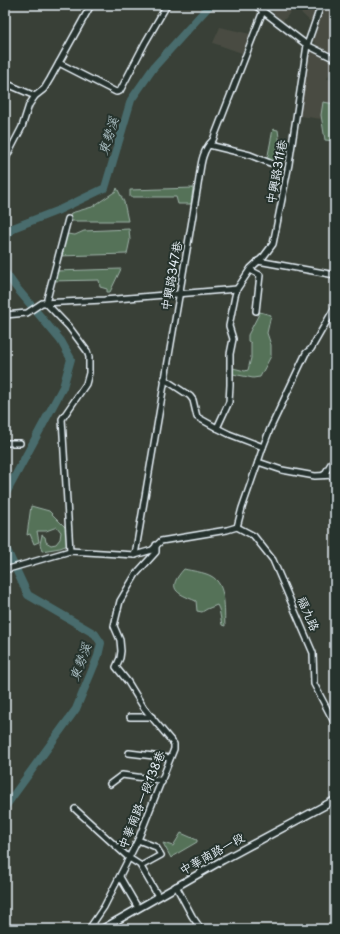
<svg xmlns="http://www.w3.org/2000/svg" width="340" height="934" font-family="'Playpen Sans','LXGW WenKai TC',sans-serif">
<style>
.built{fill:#494c42}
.green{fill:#557259;stroke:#9eb2a8}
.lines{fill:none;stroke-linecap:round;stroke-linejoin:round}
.river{stroke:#486c6d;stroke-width:8}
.minor-casing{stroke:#e8f1f8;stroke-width:8}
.major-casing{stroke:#e8f1f8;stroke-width:9}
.minor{stroke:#26332d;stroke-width:5}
.major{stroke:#26332d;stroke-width:6}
.labels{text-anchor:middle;stroke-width:4;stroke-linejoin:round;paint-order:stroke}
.street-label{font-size:12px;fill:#e8f1f8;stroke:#26332d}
.water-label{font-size:13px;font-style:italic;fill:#a8bcc0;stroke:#26332d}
</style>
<rect width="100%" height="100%" fill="#394037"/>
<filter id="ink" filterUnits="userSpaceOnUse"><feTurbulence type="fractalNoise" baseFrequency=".025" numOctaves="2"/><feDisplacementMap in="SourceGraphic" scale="8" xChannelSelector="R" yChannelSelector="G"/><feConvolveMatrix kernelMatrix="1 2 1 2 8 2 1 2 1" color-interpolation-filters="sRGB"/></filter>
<g filter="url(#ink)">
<g class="built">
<polygon points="272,5 320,5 314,25 295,7 282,22 274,14"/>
<polygon points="324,5 335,5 335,54 316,45 313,40"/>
<polygon points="220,27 250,34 242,53 213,43"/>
<polygon points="310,51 335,60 327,79 335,80 335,104 323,102 322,119 300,116 308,54"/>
</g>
<g class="green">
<polygon points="323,102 335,104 335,141 325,140 321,115"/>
<polygon points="273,129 278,130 280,145 275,163 268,166 265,164 268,155"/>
<polygon points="117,188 124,202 128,221 68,221 71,213 92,207 116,191"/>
<polygon points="193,188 191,204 178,204 176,197 130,197 130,190"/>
<polygon points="129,229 130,240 127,254 59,256 67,234 75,235 84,231"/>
<polygon points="121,269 110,292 107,292 107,289 100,287 99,280 51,281 55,271"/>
<polygon points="260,312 271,315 267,333 271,345 271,356 260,377 253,378 233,374 233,368 245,371 248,370 251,358 251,343 248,341 248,335"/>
<polygon points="31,506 49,511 68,530 68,545 60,548 42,551 40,544 42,535 45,537 46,542 51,545 56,544 60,539 61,532 57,527 46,531 37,531 39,542 34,544 30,534 27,535"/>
<path d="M184,569c8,2 20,3 27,7 16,8 13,35 14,50l-3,-1 -3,-16 -2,-4 -10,4 -5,3 -5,-1 -1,-10c-20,-8 -30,-12 -12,-32z"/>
<polygon points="181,833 197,840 197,842 173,856 171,858 163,843 173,846"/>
</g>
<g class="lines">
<g class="river">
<polyline points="5,238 13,228 59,210 105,188 131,100 154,67 210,5"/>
<polyline points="5,272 15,286 61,341 71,359 63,387 5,495"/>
<polyline points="5,546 28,595 95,634 101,643 98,656 76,709 5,807"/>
</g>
<defs>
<g id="minor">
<polyline points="255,5 307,45 335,59"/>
<polyline points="59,63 116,92 120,91 145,43 167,5"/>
<polyline points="5,83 35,96"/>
<polyline points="209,145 250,155 270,163"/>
<polyline points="5,160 22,127 29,105 35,96 44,89 50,79 91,5"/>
<polyline points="68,219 46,303 69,327 87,351 89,357 89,373 86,384 62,419 70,551"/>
<polyline points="258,261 335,275"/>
<polyline points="250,270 260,275 256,311"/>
<polyline points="5,315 27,313 42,303 104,300 237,289"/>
<polyline points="164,379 190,396 193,400 197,417 217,428"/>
<polyline points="5,443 20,443"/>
<polyline points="263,447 270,429 306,353 311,349 335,307"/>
<polyline points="258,462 263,447 229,434 217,428 229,402 230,385 230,354 233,339 229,326 235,296 237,289 251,268 264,256 273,244 289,164 307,45 321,5"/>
<polyline points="324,475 332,462 335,461"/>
<polyline points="237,527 254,536 273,560 313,653 314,684 335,724"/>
<path d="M135,555l63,-370c3,-17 2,-32 15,-45l50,-129"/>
<polyline points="5,570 70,551 135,555 152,550 161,541 227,530 237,527 242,508 258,462 282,470 315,476 335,475"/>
<polyline points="130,717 152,717"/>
<polyline points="129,753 170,758"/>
<polyline points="110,784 122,775 159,780 162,782"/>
<polyline points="75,809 129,858 140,865 158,896"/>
<polyline points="138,840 156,847 161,855 141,866"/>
<polyline points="120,877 138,908"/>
<polyline points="176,886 192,916 201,929"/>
<polyline points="89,929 104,907 138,840 174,749 174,744 144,708 128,682 116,667 120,658 121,651 120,640 114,626 120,601 136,574 156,552 156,545"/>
</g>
<polyline id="major" points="102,929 223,860 335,800"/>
</defs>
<use href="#minor" class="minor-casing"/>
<use href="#major" class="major-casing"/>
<use href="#minor" class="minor"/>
<use href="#major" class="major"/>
</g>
</g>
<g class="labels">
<g class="street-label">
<text transform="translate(277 172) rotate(-79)" y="4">中興路311巷</text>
<text transform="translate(172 276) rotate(-80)" y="4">中興路347巷</text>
<text transform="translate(308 614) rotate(67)" y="4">福九路</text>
<text transform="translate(142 800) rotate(-68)" y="4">中華南路一段138巷</text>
<text transform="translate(212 854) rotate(-29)" y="4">中華南路一段</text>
</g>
<g class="water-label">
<text transform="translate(108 136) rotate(-73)" y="5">東勢溪</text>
<text transform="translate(80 662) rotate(-70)" y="5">東勢溪</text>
</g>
</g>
<rect width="340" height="934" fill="none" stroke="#26332d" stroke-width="20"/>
<rect x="10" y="10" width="320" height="914" fill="none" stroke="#e8f1f8" stroke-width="1.5" filter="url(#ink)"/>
</svg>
